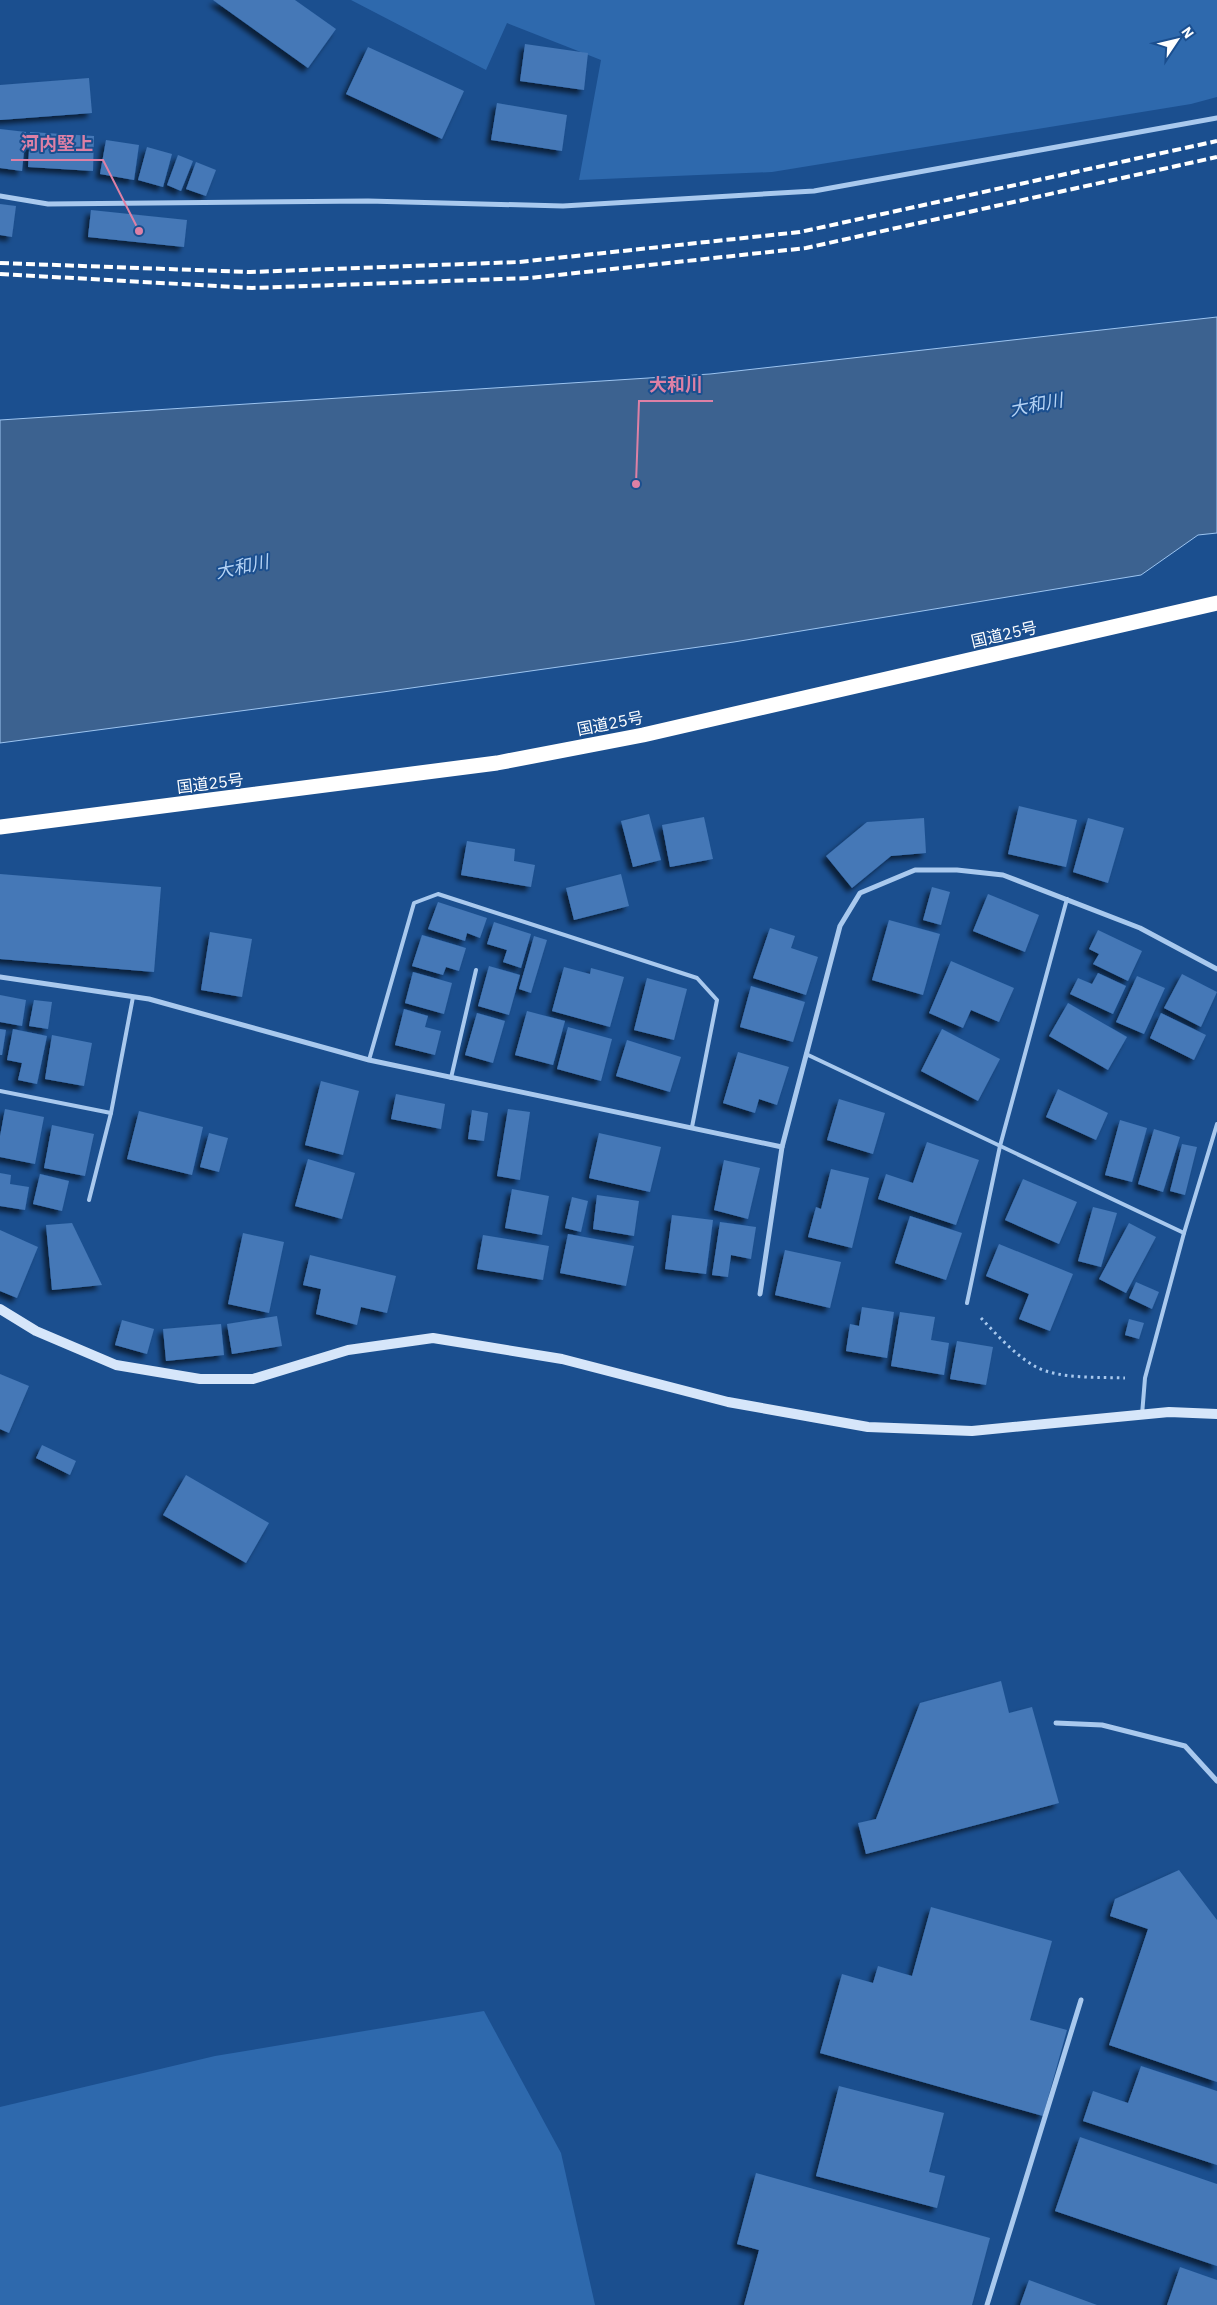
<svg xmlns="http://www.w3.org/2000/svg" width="1217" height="2305" font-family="'IBM Plex Sans','Noto Sans JP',sans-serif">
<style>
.green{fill:#2e69ad}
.water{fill:#3c6290;stroke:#9cc4f0}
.building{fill:#4478b7;filter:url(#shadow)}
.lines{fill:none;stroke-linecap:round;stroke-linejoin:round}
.path{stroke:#a9c9ee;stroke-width:3;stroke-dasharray:2.5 4;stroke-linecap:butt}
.lane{stroke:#a9c9ee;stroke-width:4}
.street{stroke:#a9c9ee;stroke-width:5}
.secondary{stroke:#d6e6fa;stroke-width:10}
.highway{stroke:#fff;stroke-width:15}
.rail{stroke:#fff;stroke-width:4;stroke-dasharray:9 4;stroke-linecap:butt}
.labels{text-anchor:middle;stroke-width:4;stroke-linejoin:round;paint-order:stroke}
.street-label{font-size:16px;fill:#fff;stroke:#1b4f8f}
.water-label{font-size:18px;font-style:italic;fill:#b5d3f5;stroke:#1b4f8f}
.leader{fill:none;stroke:#dd80a5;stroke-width:2}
.callout-dot{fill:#dd80a5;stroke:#1b4f8f;stroke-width:2}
.callout-label{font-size:18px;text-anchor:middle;font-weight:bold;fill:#dd80a5;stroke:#1b4f8f;stroke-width:4;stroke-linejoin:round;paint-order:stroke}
</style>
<defs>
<filter id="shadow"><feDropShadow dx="-4.5" dy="4.5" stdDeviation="2.5" flood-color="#0009"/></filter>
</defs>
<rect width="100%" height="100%" fill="#1b4f8f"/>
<g class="green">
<polygon points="351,0 1217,0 1217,97 1191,104 772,172 579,180 601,60 507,23 486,70"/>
<polygon points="484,2011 561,2153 595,2305 0,2305 0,2107 215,2056"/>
</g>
<polygon class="water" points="1217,317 1217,533 1198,535 1141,575 734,642 383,692 0,743 0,420 710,374"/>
<g class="building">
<polygon points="213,0 295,0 336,29 308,68"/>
<polygon points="525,44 588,53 584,90 520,81"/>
<polygon points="368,47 464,91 442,139 346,94"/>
<polygon points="89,78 92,113 0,120 0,85"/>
<polygon points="497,103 567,115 562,151 491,140"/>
<polygon points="0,129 26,132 22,171 0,168"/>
<polygon points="30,132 94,136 93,171 28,167"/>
<polygon points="106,140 139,145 134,180 100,174"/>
<polygon points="147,147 172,154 163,187 138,180"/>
<polygon points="178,155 193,161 181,191 167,185"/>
<polygon points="196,162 216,170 206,196 186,189"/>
<polygon points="0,204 16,206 12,237 0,235"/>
<polygon points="91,210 187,220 184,247 88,237"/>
<polygon points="1019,806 1077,820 1066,867 1008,854"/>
<polygon points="649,814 661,860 633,867 621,821"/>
<polygon points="704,817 713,859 670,867 662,825"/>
<polygon points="924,818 926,853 891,856 852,888 826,856 867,822"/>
<polygon points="1088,818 1124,828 1108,883 1073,872"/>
<polygon points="467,841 515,849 514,861 535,865 531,887 461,875"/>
<polygon points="0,874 161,887 154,972 0,959"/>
<polygon points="621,874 629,906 574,920 566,888"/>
<polygon points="932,887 950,892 941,925 923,920"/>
<polygon points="988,894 1039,915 1025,952 973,931"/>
<polygon points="438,902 487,918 480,938 467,933 465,941 428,929"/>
<polygon points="889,920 940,934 923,995 872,980"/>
<polygon points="494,922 531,934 521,968 503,962 507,950 487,944"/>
<polygon points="770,928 795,936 791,948 818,957 806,995 753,978"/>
<polygon points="1098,930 1142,951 1128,981 1093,964 1099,954 1089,949"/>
<polygon points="210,932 252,939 242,997 201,990"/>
<polygon points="422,935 466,948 459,971 446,967 443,975 412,966"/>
<polygon points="534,936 547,940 531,993 519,989"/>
<polygon points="951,961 1014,988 999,1022 971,1010 963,1028 929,1013"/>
<polygon points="489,966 520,975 509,1015 478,1006"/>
<polygon points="564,967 590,974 591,968 624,977 610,1027 552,1011"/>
<polygon points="413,972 452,983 444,1014 405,1003"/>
<polygon points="1098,973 1126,986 1113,1014 1070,994 1078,978 1092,984"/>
<polygon points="1182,974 1217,992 1201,1027 1164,1008"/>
<polygon points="1137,976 1165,988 1144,1034 1116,1022"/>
<polygon points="647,978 687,989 674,1040 634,1030"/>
<polygon points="751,986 805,1002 793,1042 740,1027"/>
<polygon points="0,995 26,1000 22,1026 0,1022"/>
<polygon points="34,1000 52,1002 48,1029 29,1026"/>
<polygon points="1068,1003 1127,1037 1108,1070 1049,1036"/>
<polygon points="404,1009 428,1016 425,1027 441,1031 435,1055 395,1045"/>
<polygon points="527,1011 565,1021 553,1065 515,1055"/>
<polygon points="477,1013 505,1021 493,1063 465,1055"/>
<polygon points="1161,1013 1206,1035 1194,1060 1150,1038"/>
<polygon points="568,1027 612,1039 601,1081 557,1069"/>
<polygon points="0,1029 6,1030 2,1055 0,1055"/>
<polygon points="13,1029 47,1036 37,1084 18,1080 22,1063 7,1060"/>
<polygon points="942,1029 1000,1059 978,1101 921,1071"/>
<polygon points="52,1035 92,1043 84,1086 45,1079"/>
<polygon points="627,1040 681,1057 670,1092 616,1076"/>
<polygon points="738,1052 789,1067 777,1105 759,1099 755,1113 723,1103"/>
<polygon points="321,1081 359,1091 343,1155 305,1145"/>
<polygon points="1058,1089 1108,1113 1096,1140 1046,1117"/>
<polygon points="396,1094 445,1104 441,1129 391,1119"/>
<polygon points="839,1099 885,1113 873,1154 827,1140"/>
<polygon points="5,1109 44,1117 35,1164 0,1157 0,1136"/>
<polygon points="508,1109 530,1112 520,1180 497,1176"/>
<polygon points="472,1110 488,1113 484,1141 468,1139"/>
<polygon points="139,1111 203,1127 192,1175 127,1159"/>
<polygon points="1120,1120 1147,1128 1132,1182 1105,1175"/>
<polygon points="52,1125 94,1134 85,1176 44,1168"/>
<polygon points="1154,1129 1180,1137 1163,1192 1138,1184"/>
<polygon points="209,1133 228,1138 219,1172 200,1167"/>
<polygon points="599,1133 661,1147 650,1192 589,1178"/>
<polygon points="927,1142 979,1160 956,1225 878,1199 886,1174 913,1183"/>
<polygon points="1182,1144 1197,1147 1185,1195 1170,1191"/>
<polygon points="308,1159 355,1173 342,1219 295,1206"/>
<polygon points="724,1160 760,1168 748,1219 714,1210"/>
<polygon points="831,1169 869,1178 852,1248 808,1237 816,1207 821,1209"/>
<polygon points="0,1173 11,1175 10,1184 29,1187 25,1210 0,1206"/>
<polygon points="40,1174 69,1181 62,1211 33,1204"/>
<polygon points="1023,1179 1077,1202 1059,1244 1005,1220"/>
<polygon points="512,1189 549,1196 542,1235 505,1228"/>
<polygon points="597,1195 639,1201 634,1236 593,1229"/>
<polygon points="572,1197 588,1201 581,1232 565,1228"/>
<polygon points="1093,1207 1117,1213 1101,1267 1078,1261"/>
<polygon points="672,1215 713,1220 706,1274 665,1269"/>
<polygon points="910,1216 962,1233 946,1280 895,1263"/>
<polygon points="720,1222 756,1227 751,1259 731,1255 728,1277 712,1275"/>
<polygon points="72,1223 102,1285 52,1290 46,1225"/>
<polygon points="1129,1223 1156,1237 1126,1293 1099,1279"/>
<polygon points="0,1230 38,1247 17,1298 0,1291"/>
<polygon points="243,1233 284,1242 269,1313 228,1304"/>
<polygon points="568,1234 634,1246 626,1286 560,1273"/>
<polygon points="483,1235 549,1246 543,1280 477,1269"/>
<polygon points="999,1244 1073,1274 1050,1331 1019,1319 1029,1294 986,1276"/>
<polygon points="785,1250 841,1262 830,1308 775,1295"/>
<polygon points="310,1255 396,1276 387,1313 361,1307 357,1325 316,1314 321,1289 303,1285"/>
<polygon points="1136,1282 1159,1292 1152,1309 1129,1298"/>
<polygon points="862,1307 894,1312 887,1358 846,1351 850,1324 859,1326"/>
<polygon points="900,1312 935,1317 931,1340 949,1343 944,1375 891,1366"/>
<polygon points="277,1316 282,1346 232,1354 227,1324"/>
<polygon points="1129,1319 1144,1323 1139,1339 1125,1335"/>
<polygon points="122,1320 154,1329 147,1354 115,1345"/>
<polygon points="221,1324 224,1355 166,1361 163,1329"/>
<polygon points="957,1341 993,1347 986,1385 950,1379"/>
<polygon points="0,1374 29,1386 9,1433 0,1429"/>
<polygon points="42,1445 76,1461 70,1475 36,1458"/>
<polygon points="186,1475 269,1523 246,1563 163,1515"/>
<polygon points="1001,1681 1009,1713 1032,1707 1059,1803 866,1854 858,1823 876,1819 920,1703"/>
<polygon points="1179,1870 1217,1920 1217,2082 1109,2045 1148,1929 1110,1916 1115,1899"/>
<polygon points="931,1907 1052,1941 1030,2020 1067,2030 1043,2116 820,2053 842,1974 873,1983 878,1966 912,1976"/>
<polygon points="1141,2066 1217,2091 1217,2165 1083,2121 1093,2091 1128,2103"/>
<polygon points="839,2086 944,2113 929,2172 945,2176 937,2208 816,2176"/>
<polygon points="1080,2137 1217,2184 1217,2266 1055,2211"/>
<polygon points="756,2173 990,2238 972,2305 744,2305 759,2250 737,2244"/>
<polygon points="1180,2267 1217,2280 1217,2305 1167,2305"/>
<polygon points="1029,2280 1097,2305 1020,2305"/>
</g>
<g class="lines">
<path class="path" d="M981,1318c16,17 34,37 55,49 23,12 63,10 89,11"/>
<g class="lane">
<polyline points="806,1054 1184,1233"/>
<polyline points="369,1060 414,903 438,894 697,978 717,1000 692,1127"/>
<polyline points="451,1078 476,970"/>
<polyline points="0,1091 111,1113"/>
<polyline points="89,1200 111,1113 133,997"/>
<polyline points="967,1303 1000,1146 1067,899"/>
<polyline points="1142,1415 1145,1378 1184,1233 1217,1124"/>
</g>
<g class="street">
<polyline points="0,196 48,204 368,201 563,206 814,191 1217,118"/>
<polyline points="0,977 149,999 369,1060 782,1147"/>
<polyline points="760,1294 782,1147 840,926 860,893 915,870 957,870 1003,875 1140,928 1217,969"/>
<polyline points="1056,1723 1102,1725 1185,1746 1217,1781"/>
<polyline points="987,2305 1081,2000"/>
</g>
<polyline class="secondary" points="0,1309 36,1331 116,1365 200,1379 253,1379 348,1350 433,1338 562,1359 728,1402 868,1427 972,1431 1169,1412 1217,1414"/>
<polyline class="highway" points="0,827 497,763 643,735 1217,603"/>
<g class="rail">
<polyline points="0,263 250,272 519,262 800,232 1217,141"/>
<polyline points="0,274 252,288 530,278 806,248 1217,157"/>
</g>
</g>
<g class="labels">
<g class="street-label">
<text transform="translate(1004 634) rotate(-13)" y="6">国道25号</text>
<text transform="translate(610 723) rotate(-11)" y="6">国道25号</text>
<text transform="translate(210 783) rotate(-7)" y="6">国道25号</text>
</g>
<g class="water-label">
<text transform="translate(1036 405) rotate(-11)" y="6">大和川</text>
<text transform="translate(242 567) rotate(-12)" y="6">大和川</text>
</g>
</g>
<path class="leader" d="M139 231L103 160H11M636 484L639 401H713"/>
<g class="callout-dot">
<circle cx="139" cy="231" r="5"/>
<circle cx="636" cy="484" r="5"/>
</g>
<g class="callout-label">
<text x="57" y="150">河内堅上</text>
<text x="676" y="391">大和川</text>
</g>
<g transform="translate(1177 40) rotate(55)" stroke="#1b4f8f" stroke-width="4" paint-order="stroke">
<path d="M0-4L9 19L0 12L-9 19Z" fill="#ffffff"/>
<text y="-8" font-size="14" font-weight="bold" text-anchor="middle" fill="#ffffff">N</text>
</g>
</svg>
